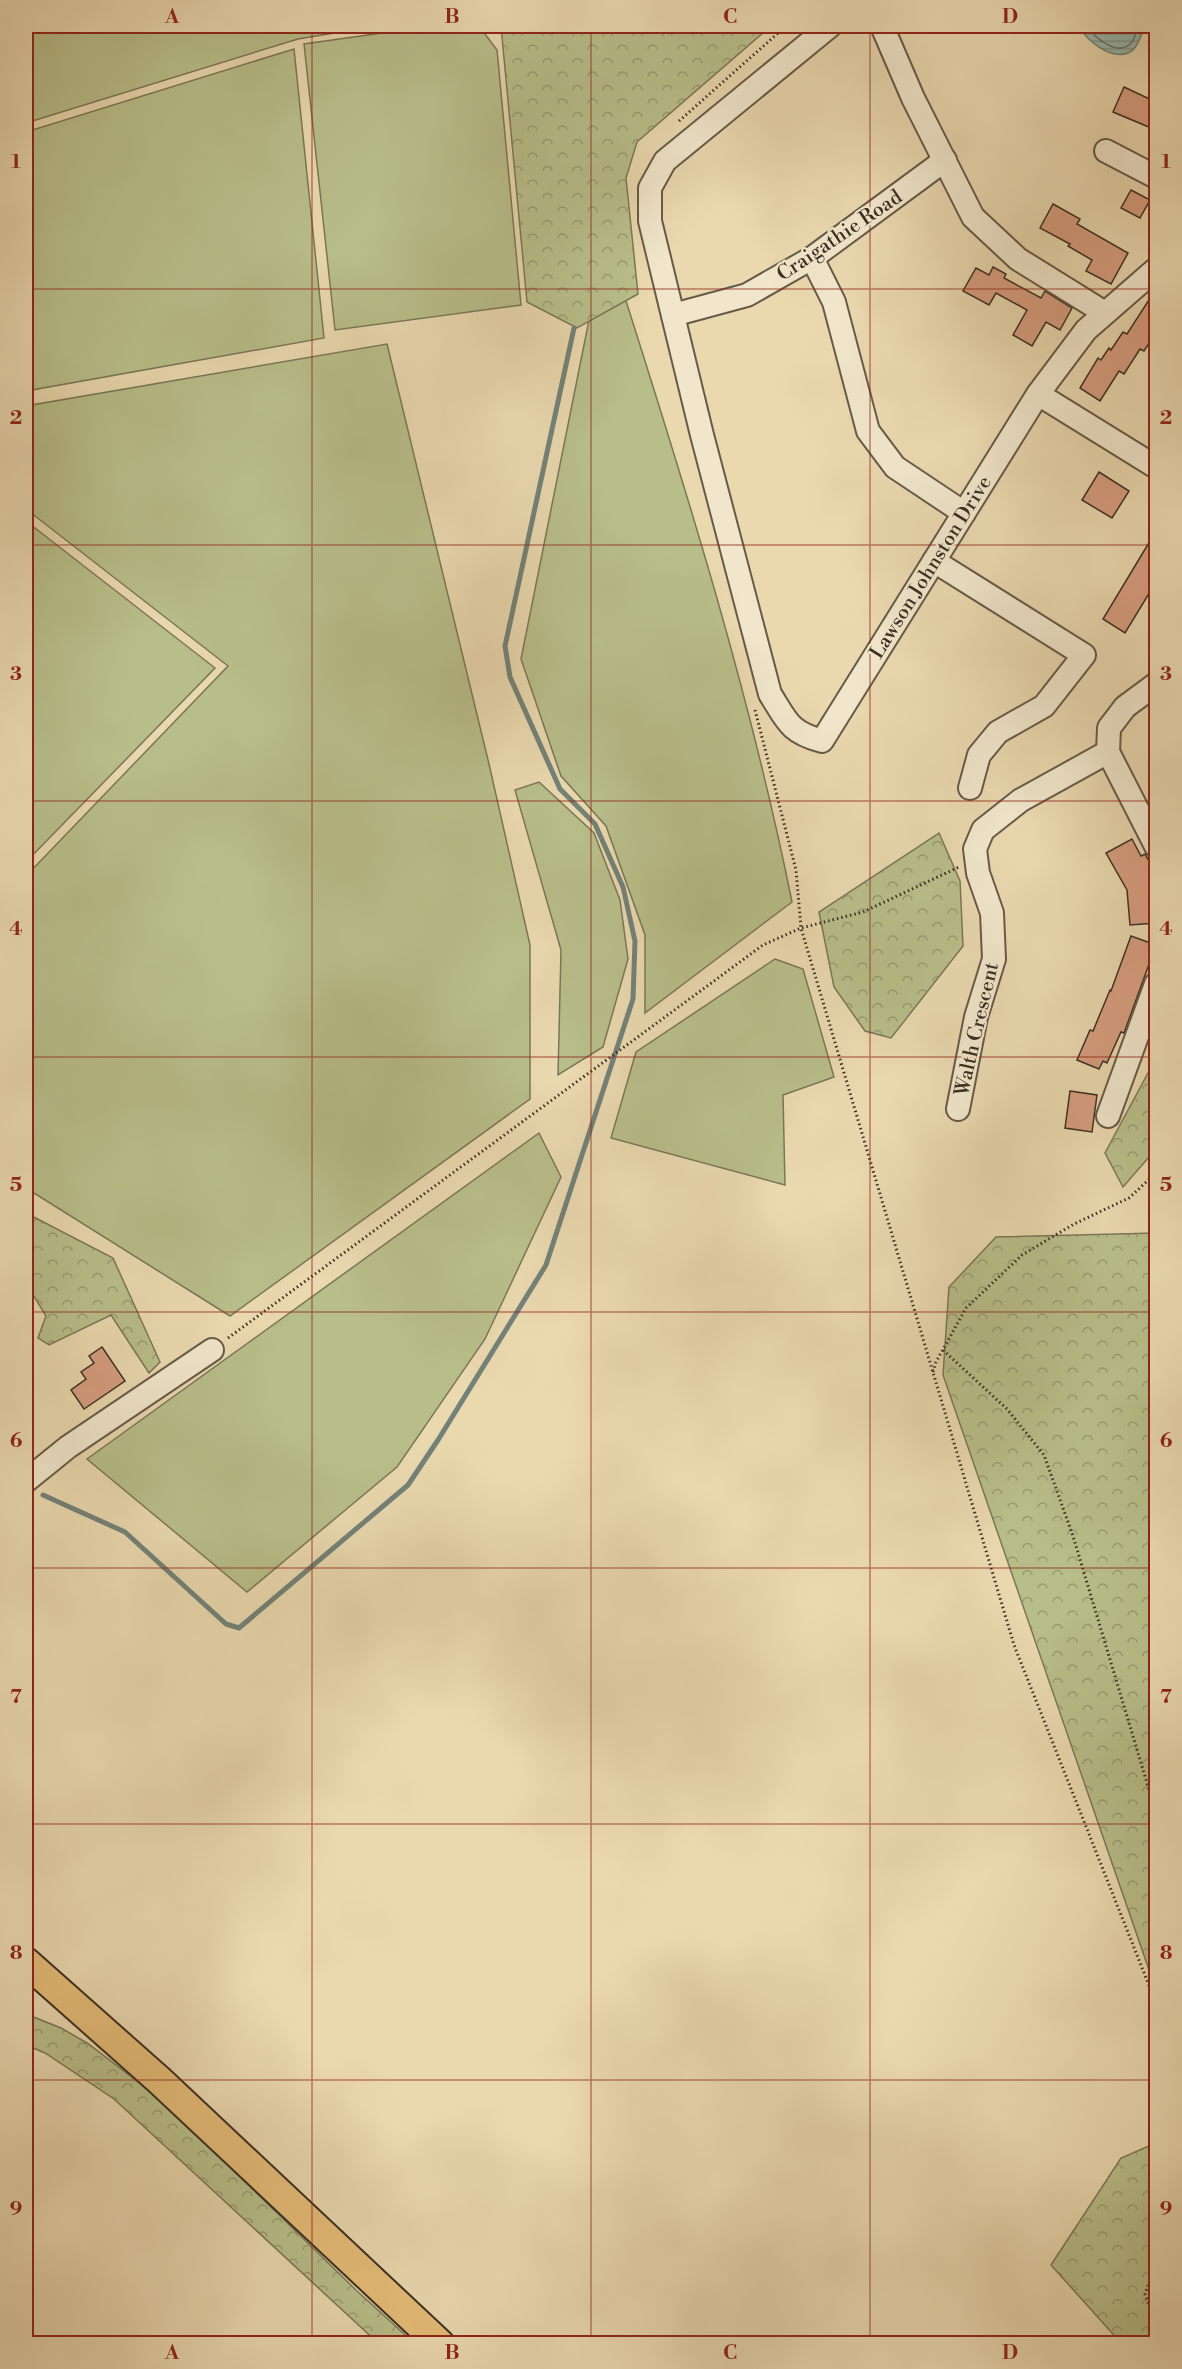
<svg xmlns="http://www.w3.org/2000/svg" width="1182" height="2369" font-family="'Libre Bodoni',serif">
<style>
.green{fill:#b8be8a;stroke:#7a7758;stroke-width:1.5}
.forest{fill:url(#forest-crowns);stroke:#7a7758;stroke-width:1.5}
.water{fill:url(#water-rules);stroke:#738278;stroke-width:1.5}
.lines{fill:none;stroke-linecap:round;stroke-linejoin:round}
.shore{stroke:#6a746a;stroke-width:1.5}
.stream{stroke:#738278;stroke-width:5}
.building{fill:#d79d7f;stroke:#3b3025;stroke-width:1.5}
.minor-casing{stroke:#675a48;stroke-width:26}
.major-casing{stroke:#3b3025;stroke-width:32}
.path{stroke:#3b3025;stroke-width:3;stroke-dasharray:1.5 3;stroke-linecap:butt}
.minor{stroke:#f1e6cb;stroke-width:22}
.major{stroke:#e5bc78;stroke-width:28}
.grid{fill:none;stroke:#8f2418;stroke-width:1.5;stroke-opacity:0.55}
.labels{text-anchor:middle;stroke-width:4.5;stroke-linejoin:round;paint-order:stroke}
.street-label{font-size:20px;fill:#3b3025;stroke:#f1e6cb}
.neatline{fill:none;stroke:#8f2418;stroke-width:2}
.grid-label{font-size:20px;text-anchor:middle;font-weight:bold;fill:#8f2418}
</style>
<defs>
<pattern id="forest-crowns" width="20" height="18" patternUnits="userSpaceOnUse" patternTransform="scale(1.5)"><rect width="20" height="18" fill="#b8be8a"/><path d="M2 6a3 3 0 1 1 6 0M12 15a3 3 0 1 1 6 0" fill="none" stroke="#979b71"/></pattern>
<pattern id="water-rules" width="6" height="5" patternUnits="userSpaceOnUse" patternTransform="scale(1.5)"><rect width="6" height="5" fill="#98b9af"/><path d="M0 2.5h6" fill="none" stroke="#7d978e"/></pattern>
</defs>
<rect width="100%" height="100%" fill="#ead8af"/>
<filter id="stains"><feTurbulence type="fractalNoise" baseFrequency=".00333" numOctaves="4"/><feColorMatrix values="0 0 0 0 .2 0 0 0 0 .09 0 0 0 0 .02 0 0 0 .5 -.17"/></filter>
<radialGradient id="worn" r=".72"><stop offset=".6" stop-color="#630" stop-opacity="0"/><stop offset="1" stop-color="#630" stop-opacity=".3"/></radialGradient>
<g class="green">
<polygon points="26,26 377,26 298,39 26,123"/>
<polygon points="432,26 479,26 497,50 521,305 335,330 304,44"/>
<polygon points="294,49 324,338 26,391 26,132"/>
<path d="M626,301c63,198 125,397 166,601l-147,111v-78l-39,-109 -45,-50 -40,-117 70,-349z"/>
<polygon points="387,344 489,764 530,945 530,1099 230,1316 26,1188 26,876 228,666 26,509 26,406"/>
<polygon points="26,521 215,668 26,862"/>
<polygon points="539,782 594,833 620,900 628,959 603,1047 558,1075 561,950 515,790"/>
<polygon points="775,959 803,969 834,1077 783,1095 785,1185 611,1138 636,1052"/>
<polygon points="539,1133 561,1177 485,1339 397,1467 247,1592 87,1459"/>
</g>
<g class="forest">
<polygon points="501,26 771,26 637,142 626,178 638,294 577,328 527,302"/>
<polygon points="939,833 960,881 963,946 891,1038 865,1031 834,987 819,912"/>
<polygon points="1156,1058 1156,1149 1123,1187 1105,1153"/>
<polygon points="26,1213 113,1258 160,1362 149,1373 111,1315 49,1345 38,1338 46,1316 26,1283"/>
<polygon points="1156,1233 1156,1990 943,1375 949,1287 996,1237"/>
<polygon points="26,2014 61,2028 87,2043 158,2097 356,2290 414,2343 378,2343 114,2099 45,2053 26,2045"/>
<polygon points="1156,2143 1156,2343 1121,2343 1051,2265 1121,2158"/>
</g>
<path class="water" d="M1079,26h58l5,7c-3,8 -6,17 -14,20 -18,7 -42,-13 -49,-27z"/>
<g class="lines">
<path class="shore" d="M1086,26c8,10 31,32 45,17 1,-1 4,-6 4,-8 0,-4 -2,-6 -3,-9"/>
<polyline class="stream" points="43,1495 125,1532 226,1624 239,1628 408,1485 438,1440 546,1265 633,999 635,941 623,887 595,824 560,789 510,677 505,646 574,328"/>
</g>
<g class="building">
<polygon points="1124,87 1156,102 1156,130 1113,112"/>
<polygon points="1131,190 1150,200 1140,218 1121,208"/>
<polygon points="1053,204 1080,219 1077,224 1128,253 1111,284 1086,271 1092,260 1068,246 1070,244 1040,228"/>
<polygon points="993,267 1006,274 1004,278 1041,298 1045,291 1072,308 1060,330 1046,322 1032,346 1013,335 1027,310 996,293 989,305 963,291 976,268 989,275"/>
<polygon points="1156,289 1156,332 1144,351 1140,349 1124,374 1119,371 1100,401 1080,388 1098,358 1101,360 1109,348 1111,350 1123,332 1127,334"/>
<polygon points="1099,472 1129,491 1112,518 1082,500"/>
<polygon points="1156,531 1156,582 1125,633 1103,619"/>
<polygon points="1132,839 1141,856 1145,854 1155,871 1156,923 1130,925 1127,890 1106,853"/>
<polygon points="1131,936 1156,945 1124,1033 1121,1032 1107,1063 1103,1061 1099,1069 1077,1060 1090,1030 1093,1031 1110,990 1111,991"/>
<polygon points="1070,1091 1097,1095 1092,1132 1065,1128"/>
<polygon points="102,1347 125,1381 84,1409 71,1390 86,1379 81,1372 94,1363 89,1356"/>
</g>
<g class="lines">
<defs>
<g id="minor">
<path d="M830,26l-165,135 -15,27v33l52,214 68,259c17,27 19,38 52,47l216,-347"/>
<polyline points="882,26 913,98 973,217 1018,259 1105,313"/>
<polyline points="1106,151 1156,177"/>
<polyline points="812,258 834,302 868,431 895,467 964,513"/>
<polyline points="1156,269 1086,330 1038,394 1156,467"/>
<polyline points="673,315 747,295 812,258 945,160"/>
<polyline points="934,561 1084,655 1044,706 998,732 979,755 970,788"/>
<polyline points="1108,752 1156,846"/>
<polyline points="958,1109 976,1017 994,959 992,913 978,873 975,849 983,830 1021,800 1108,752 1109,728 1125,707 1156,684"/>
<polyline points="1108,1116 1156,984"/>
<polyline points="26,1481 68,1447 212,1350"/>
</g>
<polyline id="major" points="26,1962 159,2080 440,2344"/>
</defs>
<use href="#minor" class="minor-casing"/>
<use href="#major" class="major-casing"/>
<g class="path">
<polyline points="679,121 786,26"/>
<polyline points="755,710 796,870 801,928 1014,1645 1156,2003"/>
<polyline points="228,1338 763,945 801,928 863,912 959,867"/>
<polyline points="943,1350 1007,1409 1044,1455 1073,1536 1156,1813"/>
<polyline points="933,1372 936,1362 966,1308 1022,1255 1074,1224 1129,1198 1156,1173"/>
<polyline points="1156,2264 1145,2294 1156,2325"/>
</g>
<use href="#minor" class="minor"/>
<use href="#major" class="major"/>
</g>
<path class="grid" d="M312,26v2318M591,26v2318M870,26v2318M26,289h1130M26,545h1130M26,801h1130M26,1057h1130M26,1312h1130M26,1568h1130M26,1824h1130M26,2080h1130"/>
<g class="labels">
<g class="street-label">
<text transform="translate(839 235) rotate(-34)" y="7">Craigathie Road</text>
<text transform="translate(930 567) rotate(-58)" y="7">Lawson Johnston Drive</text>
<text transform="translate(976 1029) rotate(-77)" y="7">Walth Crescent</text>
</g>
</g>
<rect width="1182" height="2369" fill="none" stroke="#ead8af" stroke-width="66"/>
<rect x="33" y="33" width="1116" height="2303" class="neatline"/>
<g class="grid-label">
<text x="172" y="23">A</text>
<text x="452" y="23">B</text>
<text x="730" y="23">C</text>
<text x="1010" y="23">D</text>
<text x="16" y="168">1</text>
<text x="1166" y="168">1</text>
<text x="16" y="424">2</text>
<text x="1166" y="424">2</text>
<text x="16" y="680">3</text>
<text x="1166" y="680">3</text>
<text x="16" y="935">4</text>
<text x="1166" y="935">4</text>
<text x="16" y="1191">5</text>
<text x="1166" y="1191">5</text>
<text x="16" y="1447">6</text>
<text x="1166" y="1447">6</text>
<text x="16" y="1703">7</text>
<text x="1166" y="1703">7</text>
<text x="16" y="1959">8</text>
<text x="1166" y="1959">8</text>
<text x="16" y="2215">9</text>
<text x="1166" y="2215">9</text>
<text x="172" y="2359">A</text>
<text x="452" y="2359">B</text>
<text x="730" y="2359">C</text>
<text x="1010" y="2359">D</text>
</g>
<rect width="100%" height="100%" filter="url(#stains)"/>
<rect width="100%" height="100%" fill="url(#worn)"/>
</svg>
